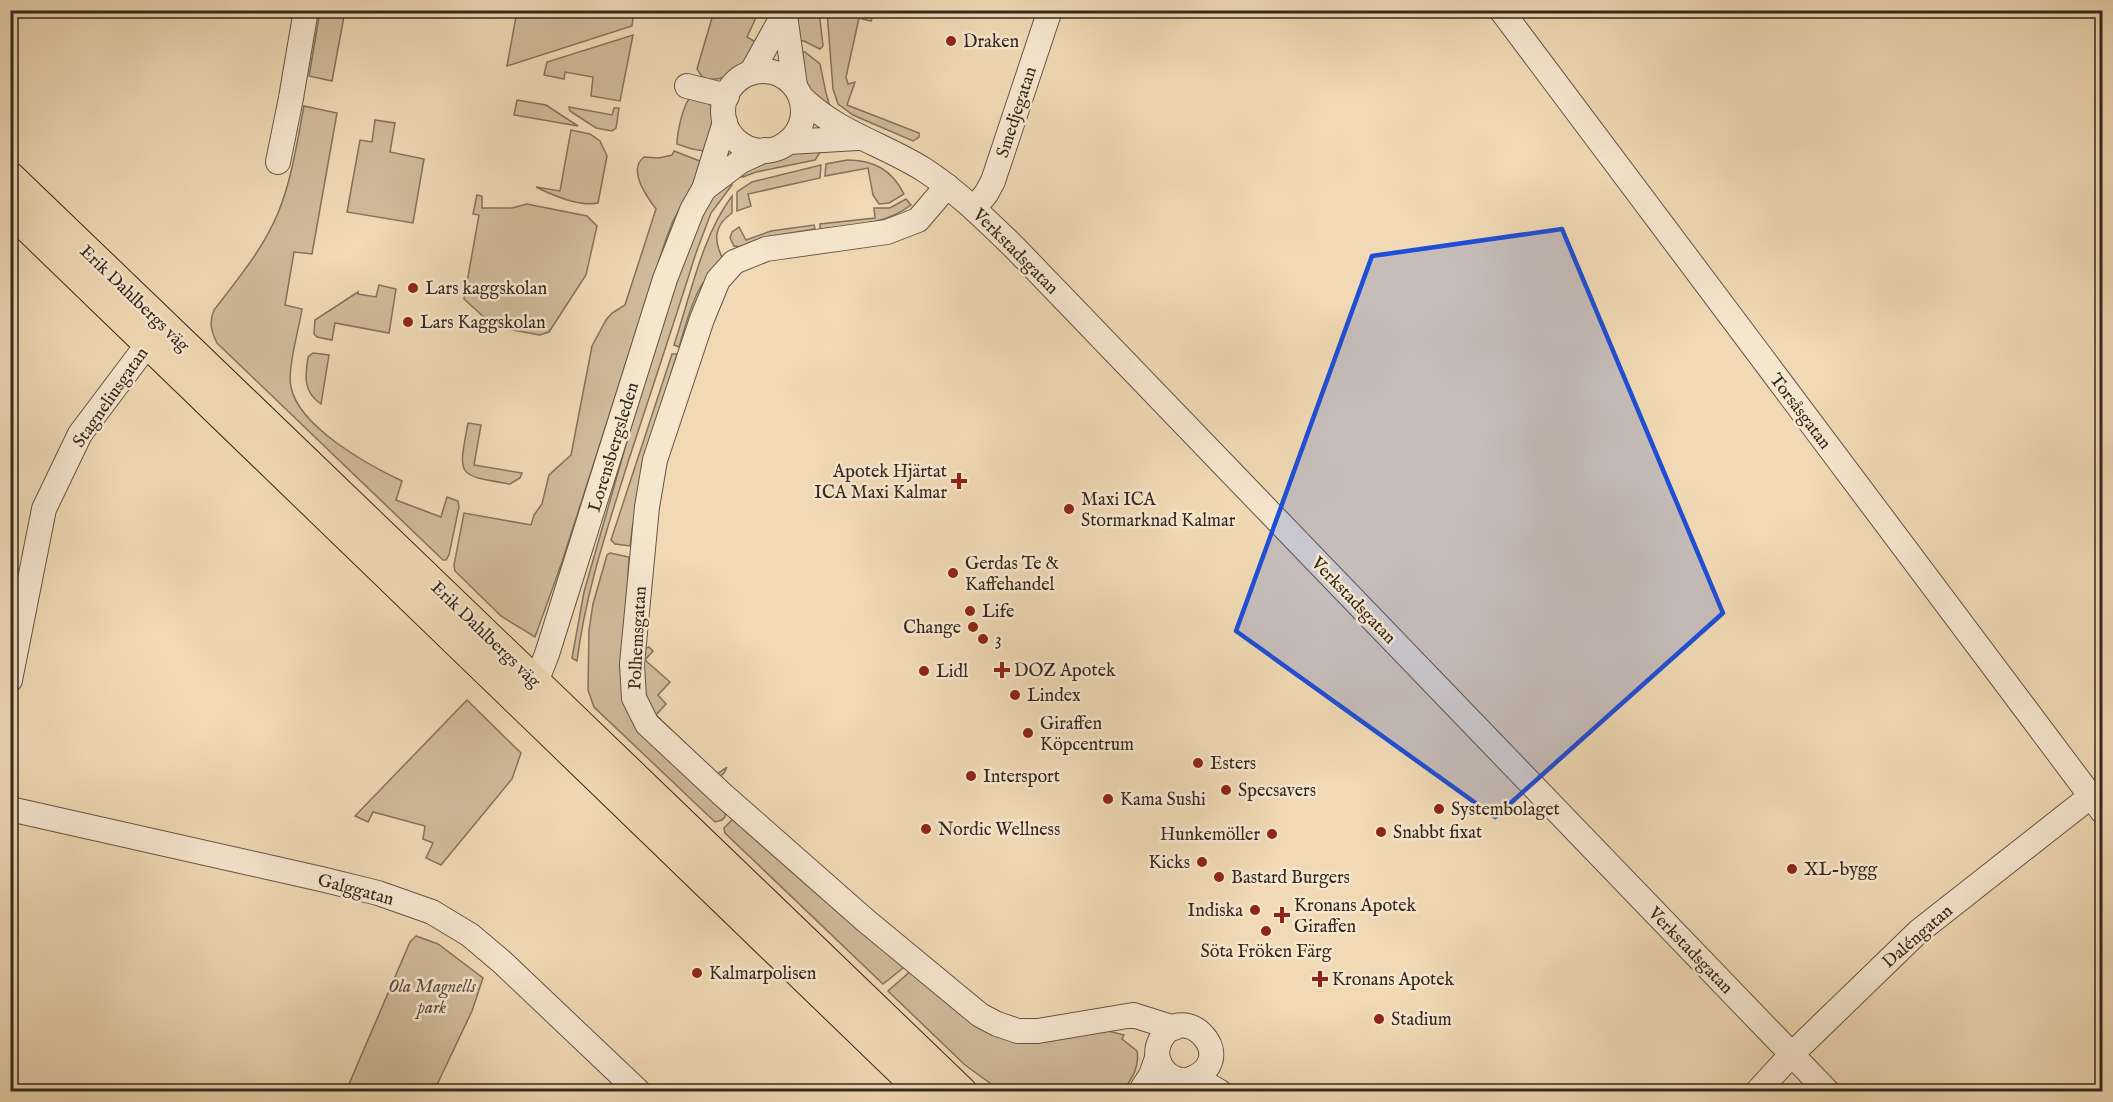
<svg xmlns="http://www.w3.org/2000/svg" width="2113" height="1102" font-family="'IM FELL English',serif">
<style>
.green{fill:#d0bb9b;stroke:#82725d;stroke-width:1.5}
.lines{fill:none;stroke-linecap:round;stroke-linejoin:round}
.minor-casing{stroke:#645444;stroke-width:26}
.major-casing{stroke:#35281f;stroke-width:32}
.minor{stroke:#f5e6ce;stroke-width:24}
.major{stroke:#f0d9b4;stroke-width:30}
.rail{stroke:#35281f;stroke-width:4.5;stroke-dasharray:10 10;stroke-linecap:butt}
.marked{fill:#1d4ed8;fill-opacity:0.2;stroke:#1d4ed8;stroke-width:4.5;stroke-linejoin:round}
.poi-dot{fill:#8f2418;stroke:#f5e6ce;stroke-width:2}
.labels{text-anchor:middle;stroke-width:5;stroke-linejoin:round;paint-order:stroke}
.poi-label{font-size:18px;fill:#35281f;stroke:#f5e6ce;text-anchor:start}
.street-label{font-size:18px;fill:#35281f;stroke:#f5e6ce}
.park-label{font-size:18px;font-style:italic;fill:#5c4d3e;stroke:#f5e6ce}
</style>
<rect width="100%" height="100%" fill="#f0d9b4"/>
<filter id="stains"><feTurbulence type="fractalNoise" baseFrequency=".00333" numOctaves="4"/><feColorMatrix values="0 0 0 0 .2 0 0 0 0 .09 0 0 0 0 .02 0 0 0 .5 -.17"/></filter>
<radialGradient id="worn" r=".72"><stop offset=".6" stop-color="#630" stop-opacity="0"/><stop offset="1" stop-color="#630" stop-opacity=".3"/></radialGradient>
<g class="green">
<polygon points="320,11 345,11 332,81 309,76"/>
<polygon points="517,11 517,10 634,11 632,26 507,66"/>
<path d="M714,11h45l-12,26 12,7c-14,18 -32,43 -57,33l-5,-8z"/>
<polygon points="797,11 819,11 823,46 820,49 804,41 795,40"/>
<polygon points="827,11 875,11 871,21 859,18 846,77 848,84 855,82 847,105 919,133 919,137 913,141 853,115 838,104 833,89"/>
<polygon points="633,35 620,101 591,96 593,77 565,72 564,79 544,75 547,62"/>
<polygon points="794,51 805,52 820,64 826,93 831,110 804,85"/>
<path d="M690,98l18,3c11,16 5,34 2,51l-18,-3 -15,-5c0,-11 6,-39 13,-46z"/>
<polygon points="517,100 546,105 578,126 514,115"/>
<path d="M304,106l33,7 -25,141 -18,-2 -9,53 17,4c-3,20 -15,60 -11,78 8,40 77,78 111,94l-6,19 45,17 6,-20 11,4 1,6 -10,48 -3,5h-3l-226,-217c-6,-12 -8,-21 -3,-33 24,-31 49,-61 64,-97 14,-34 19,-71 26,-107z"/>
<polygon points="569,107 612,115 614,108 619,108 616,128 612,131 596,128 570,111"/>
<polygon points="375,120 395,123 390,152 424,159 413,223 347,212 360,140 372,142"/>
<path d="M571,130l19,4 10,7 7,15 -9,47c-18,4 -46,-8 -62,-16l24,4z"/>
<polygon points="793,150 821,151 815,160 756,172 743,177 737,176"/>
<path d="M674,151l31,12 -32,58 -8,21 -103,320 -27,75 -34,-21 -46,-45 -1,-6 10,-52 67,12 3,-10 8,-11 7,-29 22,-20 21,-109 14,-26 6,-7 13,-8 31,-96c-9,-12 -29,-39 -12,-52l15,1 13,-3z"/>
<path d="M847,160c27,0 45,10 57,34l-15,9 -10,1 -6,-9 -5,-27 -43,8 1,-12z"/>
<polygon points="821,165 820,178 748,194 751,206 737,211 737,192 752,182"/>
<path d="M728,180l4,5 -21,28 -15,40c-22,70 -45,139 -68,209 -21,68 -42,128 -51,199l-5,-3 12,-66 55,-193 50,-160 22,-40z"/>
<polygon points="477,195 482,196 482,208 512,208 527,204 587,216 597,226 586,275 549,332 540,335 495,327 464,299 479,215 473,214"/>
<path d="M732,196v17c-17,12 -19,25 -10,44 -4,11 -16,20 -22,31 -10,18 -15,39 -21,59l-5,-2c16,-48 28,-109 58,-149z"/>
<path d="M906,199l5,6c-26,20 -59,20 -91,24v-5l55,-6 -1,-10h16z"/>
<polygon points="814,225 815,229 765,237 742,247 734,246 730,238 732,232 739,227 746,240 771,231"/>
<polygon points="379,285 396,289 389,333 335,323 332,340 317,337 314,334 315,320 358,292 358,294 376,297"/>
<path d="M313,353l16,2 -8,49c-18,-12 -16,-28 -13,-47z"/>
<path d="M672,354h5c-20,66 -39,123 -47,192l-15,-2 -4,-4z"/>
<path d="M468,423l13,2 -7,40 48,8 -2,5 -10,6c-54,-9 -52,-7 -42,-61z"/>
<polygon points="610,553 629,557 623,671 726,811 725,817 722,820 715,822 594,707 588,690 589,630 593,604 607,555"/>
<polygon points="649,647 653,651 645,660 670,682 658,695 666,704 656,715 717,774 727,767 724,773 718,778 651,716 643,699 643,649"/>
<polygon points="467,700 521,753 512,779 441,865 426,858 433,843 423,839 425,826 373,812 368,822 355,816"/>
<polygon points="734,818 908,964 883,984 725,833 724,828"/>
<polygon points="416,936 438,944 483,978 472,1011 434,1091 346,1091 410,942"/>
<path d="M913,969l66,55 129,7 16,4 -2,4 15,12c3,16 -5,27 -14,40h-122l-36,-26 -77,-74z"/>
</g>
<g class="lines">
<defs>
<g id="minor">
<polyline points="1501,10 2102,811"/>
<polyline points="785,15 795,86"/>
<circle cx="763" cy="111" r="40"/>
<polyline points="751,73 786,10"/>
<polyline points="687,86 727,96"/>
<path d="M801,97c37,36 80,46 122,72 34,22 62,50 91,78l814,845"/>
<polyline points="788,142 858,138"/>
<polyline points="278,162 291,98 306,10"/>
<polyline points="947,186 918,220 887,232 766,249 734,262 718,280 702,319 655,460 647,507 632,664 634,698 647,724 723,795 865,920 980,1015 997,1024 1018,1031 1038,1031 1133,1015 1174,1028"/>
<polyline points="704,189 741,161 765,150"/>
<polyline points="974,208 986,194 993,181 1050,10"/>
<polyline points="10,680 44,509 80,434 159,329"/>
<polyline points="528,694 536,682 547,654 665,279 692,210 704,189 725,122"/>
<polyline points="10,809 321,879 378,893 432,912 470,935 502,962 639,1092"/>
<path d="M1188,1080c57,-20 -6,-84 -28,-39 -8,17 3,36 21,39 7,1 15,1 22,3 6,2 12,6 17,9"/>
<polyline points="1140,1092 1151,1075 1157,1058"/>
<polyline points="1757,1092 1792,1054 1918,932 2091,796"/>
</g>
<g id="major">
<polyline points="10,177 962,1092"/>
<polyline points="10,210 923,1092"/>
</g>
</defs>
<use href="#minor" class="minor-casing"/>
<use href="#major" class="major-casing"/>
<use href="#minor" class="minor"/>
<use href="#major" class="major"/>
<polyline class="rail" points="2097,10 2102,15"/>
</g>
<path class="marked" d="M1562,229l161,384 -228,204 -259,-186 136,-375z"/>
<g class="poi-dot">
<circle cx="951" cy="41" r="6"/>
<circle cx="413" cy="288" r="6"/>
<circle cx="408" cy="322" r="6"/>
<path d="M956 472h6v6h6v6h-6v6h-6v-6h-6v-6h6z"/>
<circle cx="1069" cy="509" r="6"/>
<circle cx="953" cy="573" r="6"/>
<circle cx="970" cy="611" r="6"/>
<circle cx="973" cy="627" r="6"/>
<circle cx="983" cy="639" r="6"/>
<path d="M999 661h6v6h6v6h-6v6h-6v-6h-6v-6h6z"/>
<circle cx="924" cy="671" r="6"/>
<circle cx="1015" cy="695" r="6"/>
<circle cx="1028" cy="733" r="6"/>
<circle cx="1198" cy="763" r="6"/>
<circle cx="971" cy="776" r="6"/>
<circle cx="1226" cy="790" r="6"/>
<circle cx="1108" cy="799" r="6"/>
<circle cx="1439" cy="809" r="6"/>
<circle cx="926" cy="829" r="6"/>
<circle cx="1381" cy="832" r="6"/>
<circle cx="1272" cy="834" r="6"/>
<circle cx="1202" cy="862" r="6"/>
<circle cx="1792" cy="869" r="6"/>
<circle cx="1219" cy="877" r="6"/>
<circle cx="1255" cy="910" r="6"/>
<path d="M1279 906h6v6h6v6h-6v6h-6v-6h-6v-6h6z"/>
<circle cx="1266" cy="931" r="6"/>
<circle cx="697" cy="973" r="6"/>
<path d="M1317 970h6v6h6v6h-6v6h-6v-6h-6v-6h6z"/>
<circle cx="1379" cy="1019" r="6"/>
</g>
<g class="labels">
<g class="poi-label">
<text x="963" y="47">Draken</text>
<text x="425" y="294">Lars kaggskolan</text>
<text x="420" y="328">Lars Kaggskolan</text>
<text x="947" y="477" text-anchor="end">Apotek Hjärtat<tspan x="947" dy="21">ICA Maxi Kalmar</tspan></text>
<text x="1081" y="505">Maxi ICA<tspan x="1081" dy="21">Stormarknad Kalmar</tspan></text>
<text x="965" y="569">Gerdas Te &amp;<tspan x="965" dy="21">Kaffehandel</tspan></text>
<text x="982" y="617">Life</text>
<text x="961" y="633" text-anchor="end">Change</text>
<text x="995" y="645">3</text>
<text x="1014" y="676">DOZ Apotek</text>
<text x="936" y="677">Lidl</text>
<text x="1027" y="701">Lindex</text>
<text x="1040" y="729">Giraffen<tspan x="1040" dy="21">Köpcentrum</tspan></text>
<text x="1210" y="769">Esters</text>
<text x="983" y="782">Intersport</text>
<text x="1238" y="796">Specsavers</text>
<text x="1120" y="805">Kama Sushi</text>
<text x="1451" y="815">Systembolaget</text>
<text x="938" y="835">Nordic Wellness</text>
<text x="1393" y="838">Snabbt fixat</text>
<text x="1260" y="840" text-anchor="end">Hunkemöller</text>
<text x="1190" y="868" text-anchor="end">Kicks</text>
<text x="1804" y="875">XL-bygg</text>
<text x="1231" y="883">Bastard Burgers</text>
<text x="1294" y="911">Kronans Apotek<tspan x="1294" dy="21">Giraffen</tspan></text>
<text x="1243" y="916" text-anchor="end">Indiska</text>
<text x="1266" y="957" text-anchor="middle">Söta Fröken Färg</text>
<text x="709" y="979">Kalmarpolisen</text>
<text x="1332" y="985">Kronans Apotek</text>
<text x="1391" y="1025">Stadium</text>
</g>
<g class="street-label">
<text transform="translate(1016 112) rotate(-72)" y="6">Smedjegatan</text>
<text transform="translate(1016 251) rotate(45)" y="6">Verkstadsgatan</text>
<text transform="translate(135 298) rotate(44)" y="6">Erik Dahlbergs väg</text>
<text transform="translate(110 397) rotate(-55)" y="6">Stagneliusgatan</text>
<text transform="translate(1801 411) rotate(53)" y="6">Torsåsgatan</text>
<text transform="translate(613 447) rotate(-73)" y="6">Lorensbergsleden</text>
<text transform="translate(1354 600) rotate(46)" y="6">Verkstadsgatan</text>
<text transform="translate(486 634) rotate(44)" y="6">Erik Dahlbergs väg</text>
<text transform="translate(637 638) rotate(-87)" y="6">Polhemsgatan</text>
<text transform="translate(356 889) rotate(15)" y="6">Galggatan</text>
<text transform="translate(1917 936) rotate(-41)" y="6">Daléngatan</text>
<text transform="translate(1691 950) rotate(46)" y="6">Verkstadsgatan</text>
</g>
<g class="park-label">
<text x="432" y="992">Ola Magnells<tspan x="432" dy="21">park</tspan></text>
</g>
</g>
<rect width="2113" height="1102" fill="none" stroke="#f0d9b4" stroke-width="36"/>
<rect x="12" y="12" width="2089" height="1078" fill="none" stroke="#35281f" stroke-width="3"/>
<rect x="18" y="18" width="2077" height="1066" fill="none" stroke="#35281f" stroke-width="1.5"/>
<rect width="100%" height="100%" filter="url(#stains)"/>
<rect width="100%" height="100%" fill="url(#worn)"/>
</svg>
